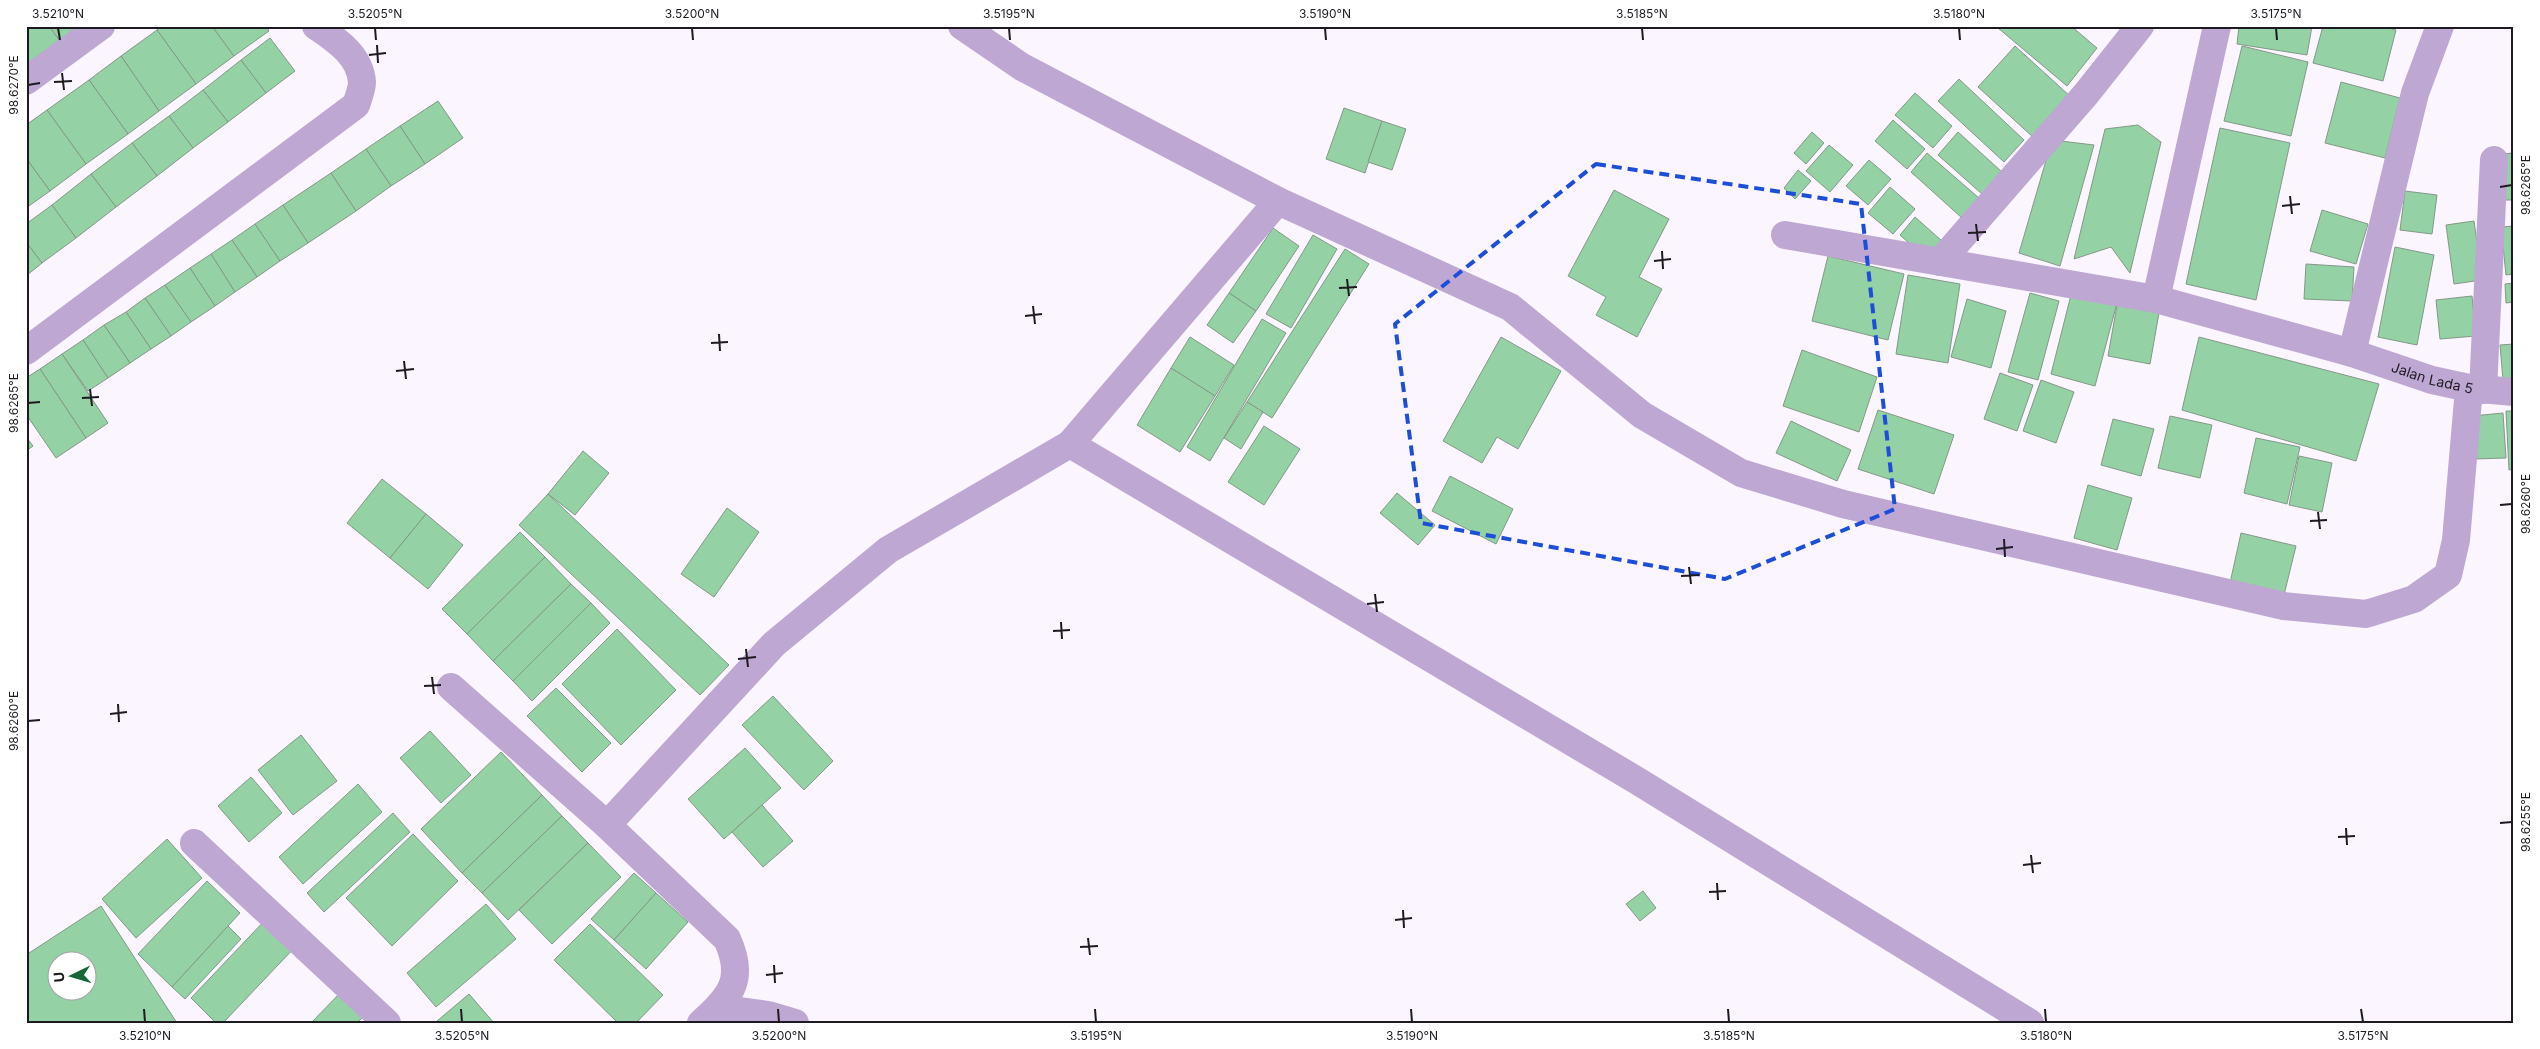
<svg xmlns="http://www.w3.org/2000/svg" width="2540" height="1049" font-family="Inter,sans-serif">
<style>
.building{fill:#94d1a5;stroke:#849888;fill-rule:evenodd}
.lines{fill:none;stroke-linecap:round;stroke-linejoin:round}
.minor{stroke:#bea7d3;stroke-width:28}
.marked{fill:none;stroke:#1d4ed8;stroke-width:4;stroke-dasharray:10 6;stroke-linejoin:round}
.ticks{fill:none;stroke:#1e1a22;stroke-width:2}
.labels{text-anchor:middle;stroke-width:4.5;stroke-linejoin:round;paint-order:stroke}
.street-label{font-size:14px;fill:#1e1a22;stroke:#fff}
.neatline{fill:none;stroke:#1e1a22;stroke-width:2}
.ticks-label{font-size:12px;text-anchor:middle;fill:#1e1a22}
</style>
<rect width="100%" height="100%" fill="#faf5fe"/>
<g class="building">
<polygon points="26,26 49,26 60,41 29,65 26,61"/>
<polygon points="49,26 79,26 60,41"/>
<polygon points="162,26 212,26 234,56 196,84 157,30"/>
<polygon points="212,26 266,26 269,31 234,56"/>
<polygon points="2000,26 2071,26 2097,48 2067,86 1998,28"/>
<polygon points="2239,26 2312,26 2307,55 2237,44"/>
<polygon points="2323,26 2381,26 2396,30 2383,81 2313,63"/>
<polygon points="157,30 196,84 159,111 121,56"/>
<polygon points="270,38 295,71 266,93 241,60"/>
<polygon points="2015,46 2071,97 2034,138 1978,87"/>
<polygon points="2242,46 2308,62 2291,136 2224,121"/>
<polygon points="121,56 159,111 128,134 89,80"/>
<polygon points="241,60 266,93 228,122 203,90"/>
<polygon points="1959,79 2024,140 2004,162 1938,101"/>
<polygon points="89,80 128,134 86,164 47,110"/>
<polygon points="2341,82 2400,98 2385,158 2325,143"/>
<polygon points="203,90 228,122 193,148 169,116"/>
<polygon points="1915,93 1952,126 1933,148 1895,115"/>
<polygon points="438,101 463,138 425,164 400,126"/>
<polygon points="1344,108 1382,121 1365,173 1326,159"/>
<polygon points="47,110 86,164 50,191 26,158 26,125"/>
<polygon points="169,116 193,148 157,176 132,143"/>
<polygon points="1893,120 1925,149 1907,169 1875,141"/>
<polygon points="1382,121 1406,129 1392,170 1368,162"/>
<polygon points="2138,125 2161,142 2130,273 2111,247 2074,259 2105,129"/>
<polygon points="400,126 425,164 391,186 366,149"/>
<polygon points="2220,128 2290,143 2256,300 2186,284"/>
<polygon points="1812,132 1824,143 1806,164 1794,153"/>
<polygon points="1958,132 2002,172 1982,194 1938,155"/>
<polygon points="2052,140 2094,145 2060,266 2019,253"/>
<polygon points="132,143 157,176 116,207 91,174"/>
<polygon points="1829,145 1853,165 1830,192 1806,171"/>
<polygon points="366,149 391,186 356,211 331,173"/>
<polygon points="1927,153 1979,198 1962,218 1911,172"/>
<polygon points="2514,153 2514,200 2505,200 2501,154"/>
<polygon points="26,158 50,191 26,208"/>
<polygon points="1869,160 1891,179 1868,205 1846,186"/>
<polygon points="1798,170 1811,181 1795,199 1784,188"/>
<polygon points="331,173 356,211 308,243 283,205"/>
<polygon points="91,174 116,207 76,238 52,205"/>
<polygon points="1890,187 1915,209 1893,234 1868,213"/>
<polygon points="1614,190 1669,219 1639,277 1662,289 1637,337 1596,315 1606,297 1568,276"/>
<polygon points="2405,191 2437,195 2432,234 2400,230"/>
<polygon points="52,205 76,238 42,263 26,242 26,224"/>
<polygon points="283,205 308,243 280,261 255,224"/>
<polygon points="2322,210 2368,224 2356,264 2310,251"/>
<polygon points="1915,217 1942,241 1927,259 1900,235"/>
<polygon points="2474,221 2482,280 2454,284 2446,225"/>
<polygon points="255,224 280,261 257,277 232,240"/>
<polygon points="2514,226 2514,274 2506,275 2501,227"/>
<polygon points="1273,228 1299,246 1256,311 1229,293"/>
<polygon points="1313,235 1337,249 1291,328 1266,314"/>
<polygon points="232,240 257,277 235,292 211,254"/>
<polygon points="26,242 42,263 26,276"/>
<polygon points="2395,247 2434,255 2417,345 2378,337"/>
<polygon points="1345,249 1369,264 1272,418 1247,402"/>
<polygon points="211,254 235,292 215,306 190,268"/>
<polygon points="1828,256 1904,274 1888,340 1812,321"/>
<polygon points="2306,264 2354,267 2352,301 2304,299"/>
<polygon points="190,268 215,306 191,322 165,285"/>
<polygon points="1908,275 1960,284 1948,363 1896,354"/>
<polygon points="2514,283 2514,302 2506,303 2505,284"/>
<polygon points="165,285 191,322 171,336 145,298"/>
<polygon points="2072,291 2117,303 2095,386 2051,374"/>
<polygon points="1229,293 1256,311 1233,343 1207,325"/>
<polygon points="2030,293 2059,301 2038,380 2008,372"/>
<polygon points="2472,296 2476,336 2440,339 2436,300"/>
<polygon points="145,298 171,336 151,349 126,312"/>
<polygon points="1967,299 2006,311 1991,368 1951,357"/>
<polygon points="2117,305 2159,313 2150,364 2108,356"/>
<polygon points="126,312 151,349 130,363 104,325"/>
<polygon points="1262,319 1286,333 1210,461 1187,447"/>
<polygon points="104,325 130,363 108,378 83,340"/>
<polygon points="1190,337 1234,365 1215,396 1171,368"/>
<polygon points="1501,337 1561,371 1518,449 1497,437 1482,463 1443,441"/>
<polygon points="2199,337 2379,384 2356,461 2182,410"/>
<polygon points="83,340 108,378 88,391 62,354"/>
<polygon points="2514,344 2514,380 2503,380 2500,345"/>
<polygon points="1802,350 1877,377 1859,432 1783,406"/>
<polygon points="62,354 108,423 86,438 40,369"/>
<polygon points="1171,368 1215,396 1180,452 1137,425"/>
<polygon points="40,369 86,438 56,458 26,414 26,378"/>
<polygon points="2000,373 2033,385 2017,431 1984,419"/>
<polygon points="2041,380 2074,392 2056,443 2023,431"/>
<polygon points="1247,402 1263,412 1241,449 1224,438"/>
<polygon points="1878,410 1954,435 1934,494 1858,469"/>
<polygon points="2506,411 2514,411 2514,469 2509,470"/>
<polygon points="2503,413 2506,458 2474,459 2472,416"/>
<polygon points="2170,416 2212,425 2200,478 2158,468"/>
<polygon points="2113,419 2154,429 2141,476 2101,465"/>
<polygon points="1791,421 1851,450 1837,481 1776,453"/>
<polygon points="1264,426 1300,449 1264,505 1228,482"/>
<polygon points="26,437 33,446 26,451"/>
<polygon points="2256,438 2300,447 2287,504 2244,493"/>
<polygon points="583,451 609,473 575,515 548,494"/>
<polygon points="2299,456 2332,463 2322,512 2289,505"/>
<polygon points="1450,476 1513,509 1496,544 1432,511"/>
<polygon points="382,479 426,514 390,558 347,523"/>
<polygon points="2088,485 2132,498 2117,550 2074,538"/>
<polygon points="1397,493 1435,525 1418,545 1380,513"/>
<polygon points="548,494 729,665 700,695 519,525"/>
<polygon points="727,508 759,532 714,597 681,574"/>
<polygon points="426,514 463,545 428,589 390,558"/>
<polygon points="520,532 545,557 467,634 442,609"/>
<polygon points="2241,533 2296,546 2284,595 2230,583"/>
<polygon points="545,557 571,584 493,661 467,634"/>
<polygon points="571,584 591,603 513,681 493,661"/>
<polygon points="591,603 610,623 532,701 513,681"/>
<polygon points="617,629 676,690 621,745 562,684"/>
<polygon points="556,688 611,743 582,772 527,716"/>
<polygon points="773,696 833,761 804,790 742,725"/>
<polygon points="430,731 471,775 441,803 400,758"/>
<polygon points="301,735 337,781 293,815 258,770"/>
<polygon points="745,748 781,788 724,839 688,799"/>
<polygon points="501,752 542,795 462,873 421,829"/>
<polygon points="251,777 282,813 249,842 218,806"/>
<polygon points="358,784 382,812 303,884 279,857"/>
<polygon points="542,795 562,816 482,893 462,873"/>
<polygon points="762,805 793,841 763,867 732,832"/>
<polygon points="393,813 410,832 324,912 307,893"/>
<polygon points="562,816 588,843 508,920 482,893"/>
<polygon points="413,834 458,881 392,946 346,898"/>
<polygon points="167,839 202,878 136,938 102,899"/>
<polygon points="588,843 621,877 552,944 519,910"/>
<polygon points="634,873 656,893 614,940 591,919"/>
<polygon points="207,881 240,913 172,987 138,954"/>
<polygon points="1643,891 1656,908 1640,921 1626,904"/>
<polygon points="656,893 688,922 646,969 614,940"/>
<polygon points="486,904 516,939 436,1007 407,973"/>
<path d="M101,906l76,117h-151v-68zM58,962h30v30h-30z"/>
<polygon points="269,916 298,944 223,1023 216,1023 191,998"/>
<polygon points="590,924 663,995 636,1023 618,1023 554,960"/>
<polygon points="228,926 241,939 185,999 172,987"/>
<polygon points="342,991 365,1015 357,1023 311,1023"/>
<polygon points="469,994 494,1023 439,1023 437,1021"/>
</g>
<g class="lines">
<g class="minor">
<polyline points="962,26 1022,67 1278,201 1510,307 1642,415 1741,473 1843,504 2284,606 2366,614 2414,599 2448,575 2456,540 2469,388"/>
<polyline points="26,81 101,26"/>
<path id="s1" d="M1785,235l371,64 196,54 80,27 37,8 45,4"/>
<polyline points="1940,262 2086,94 2140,26"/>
<polyline points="2156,299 2217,26"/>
<path d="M26,351l330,-246c2,-6 6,-16 6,-23 -2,-27 -26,-42 -46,-56"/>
<polyline points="2352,353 2415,93 2440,26"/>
<polyline points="2483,390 2494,160"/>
<polyline points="1070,444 1636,780 2030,1023"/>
<path d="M451,687l156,138 120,114c18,39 5,57 -26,84"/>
<polyline points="607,825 774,644 888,550 1070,444 1278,201"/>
<polyline points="194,843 387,1023"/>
<polyline points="718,1008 768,1015 795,1023"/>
</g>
</g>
<path class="marked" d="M1596,164l265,40 34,305 -170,70 -304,-56 -26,-199z"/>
<path class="ticks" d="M58,28l2,12M375,28l1,12M692,28l1,12M1009,28l1,12M1325,28l1,12M1642,28l1,12M1959,28l1,12M2276,28l1,12M377,45l1,18M369,55l17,-2M62,73l2,17M54,82l18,-1M28,85l12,-2M2500,187l12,-2M2290,196l2,18M2282,206l18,-2M1976,224l2,17M1968,233l18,-1M1662,251l1,18M1654,261l17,-2M1347,279l2,17M1339,288l18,-1M1033,306l2,18M1025,316l17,-2M719,334l1,17M711,343l17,-1M404,361l2,18M396,371l18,-2M90,389l2,17M82,398l17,-1M28,403l12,-1M2500,505l12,-1M2318,512l2,17M2310,521l17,-1M2004,539l1,18M1996,549l17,-2M1689,567l2,17M1681,576l18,-1M1375,594l2,18M1367,604l17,-2M1061,622l1,17M1053,631l17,-1M746,649l2,18M738,659l18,-2M432,677l2,17M424,686l17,-1M118,704l1,18M110,714l17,-2M28,721l12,-1M2500,823l12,-1M2346,828l1,17M2338,837l17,-1M2031,855l2,18M2023,865l18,-2M1717,883l1,17M1709,892l17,-1M1403,910l1,18M1395,920l17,-2M1088,938l2,17M1080,947l18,-1M774,965l1,18M766,975l17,-2M144,1009l1,13M461,1009l1,13M778,1009l1,13M1095,1009l1,13M1411,1009l1,13M1728,1009l1,13M2045,1009l1,13M2361,1009l2,13"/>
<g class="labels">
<g class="street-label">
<text dy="5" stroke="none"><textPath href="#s1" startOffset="664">Jalan Lada 5</textPath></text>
</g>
</g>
<rect width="2540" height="1049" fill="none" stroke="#ffffff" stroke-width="55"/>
<g transform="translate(72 976) rotate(265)"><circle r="24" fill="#ffffff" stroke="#a5a3a7"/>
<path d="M0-4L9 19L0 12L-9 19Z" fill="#146737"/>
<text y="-8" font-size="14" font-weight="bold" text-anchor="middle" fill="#1e1a22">U</text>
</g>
<rect x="28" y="28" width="2484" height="994" class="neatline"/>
<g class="ticks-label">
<text x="58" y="18">3.5210°N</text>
<text x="375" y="18">3.5205°N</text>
<text x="692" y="18">3.5200°N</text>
<text x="1009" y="18">3.5195°N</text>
<text x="1325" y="18">3.5190°N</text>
<text x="1642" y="18">3.5185°N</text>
<text x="1959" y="18">3.5180°N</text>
<text x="2276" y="18">3.5175°N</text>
<text transform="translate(14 85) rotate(-90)" y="4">98.6270°E</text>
<text transform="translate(2526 185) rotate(-90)" y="4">98.6265°E</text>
<text transform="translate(14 403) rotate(-90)" y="4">98.6265°E</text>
<text transform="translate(2526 504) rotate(-90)" y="4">98.6260°E</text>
<text transform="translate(14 721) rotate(-90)" y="4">98.6260°E</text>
<text transform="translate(2526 822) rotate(-90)" y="4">98.6255°E</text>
<text x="145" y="1040">3.5210°N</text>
<text x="462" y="1040">3.5205°N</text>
<text x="779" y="1040">3.5200°N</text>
<text x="1096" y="1040">3.5195°N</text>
<text x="1412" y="1040">3.5190°N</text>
<text x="1729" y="1040">3.5185°N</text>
<text x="2046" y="1040">3.5180°N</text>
<text x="2363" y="1040">3.5175°N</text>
</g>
</svg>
